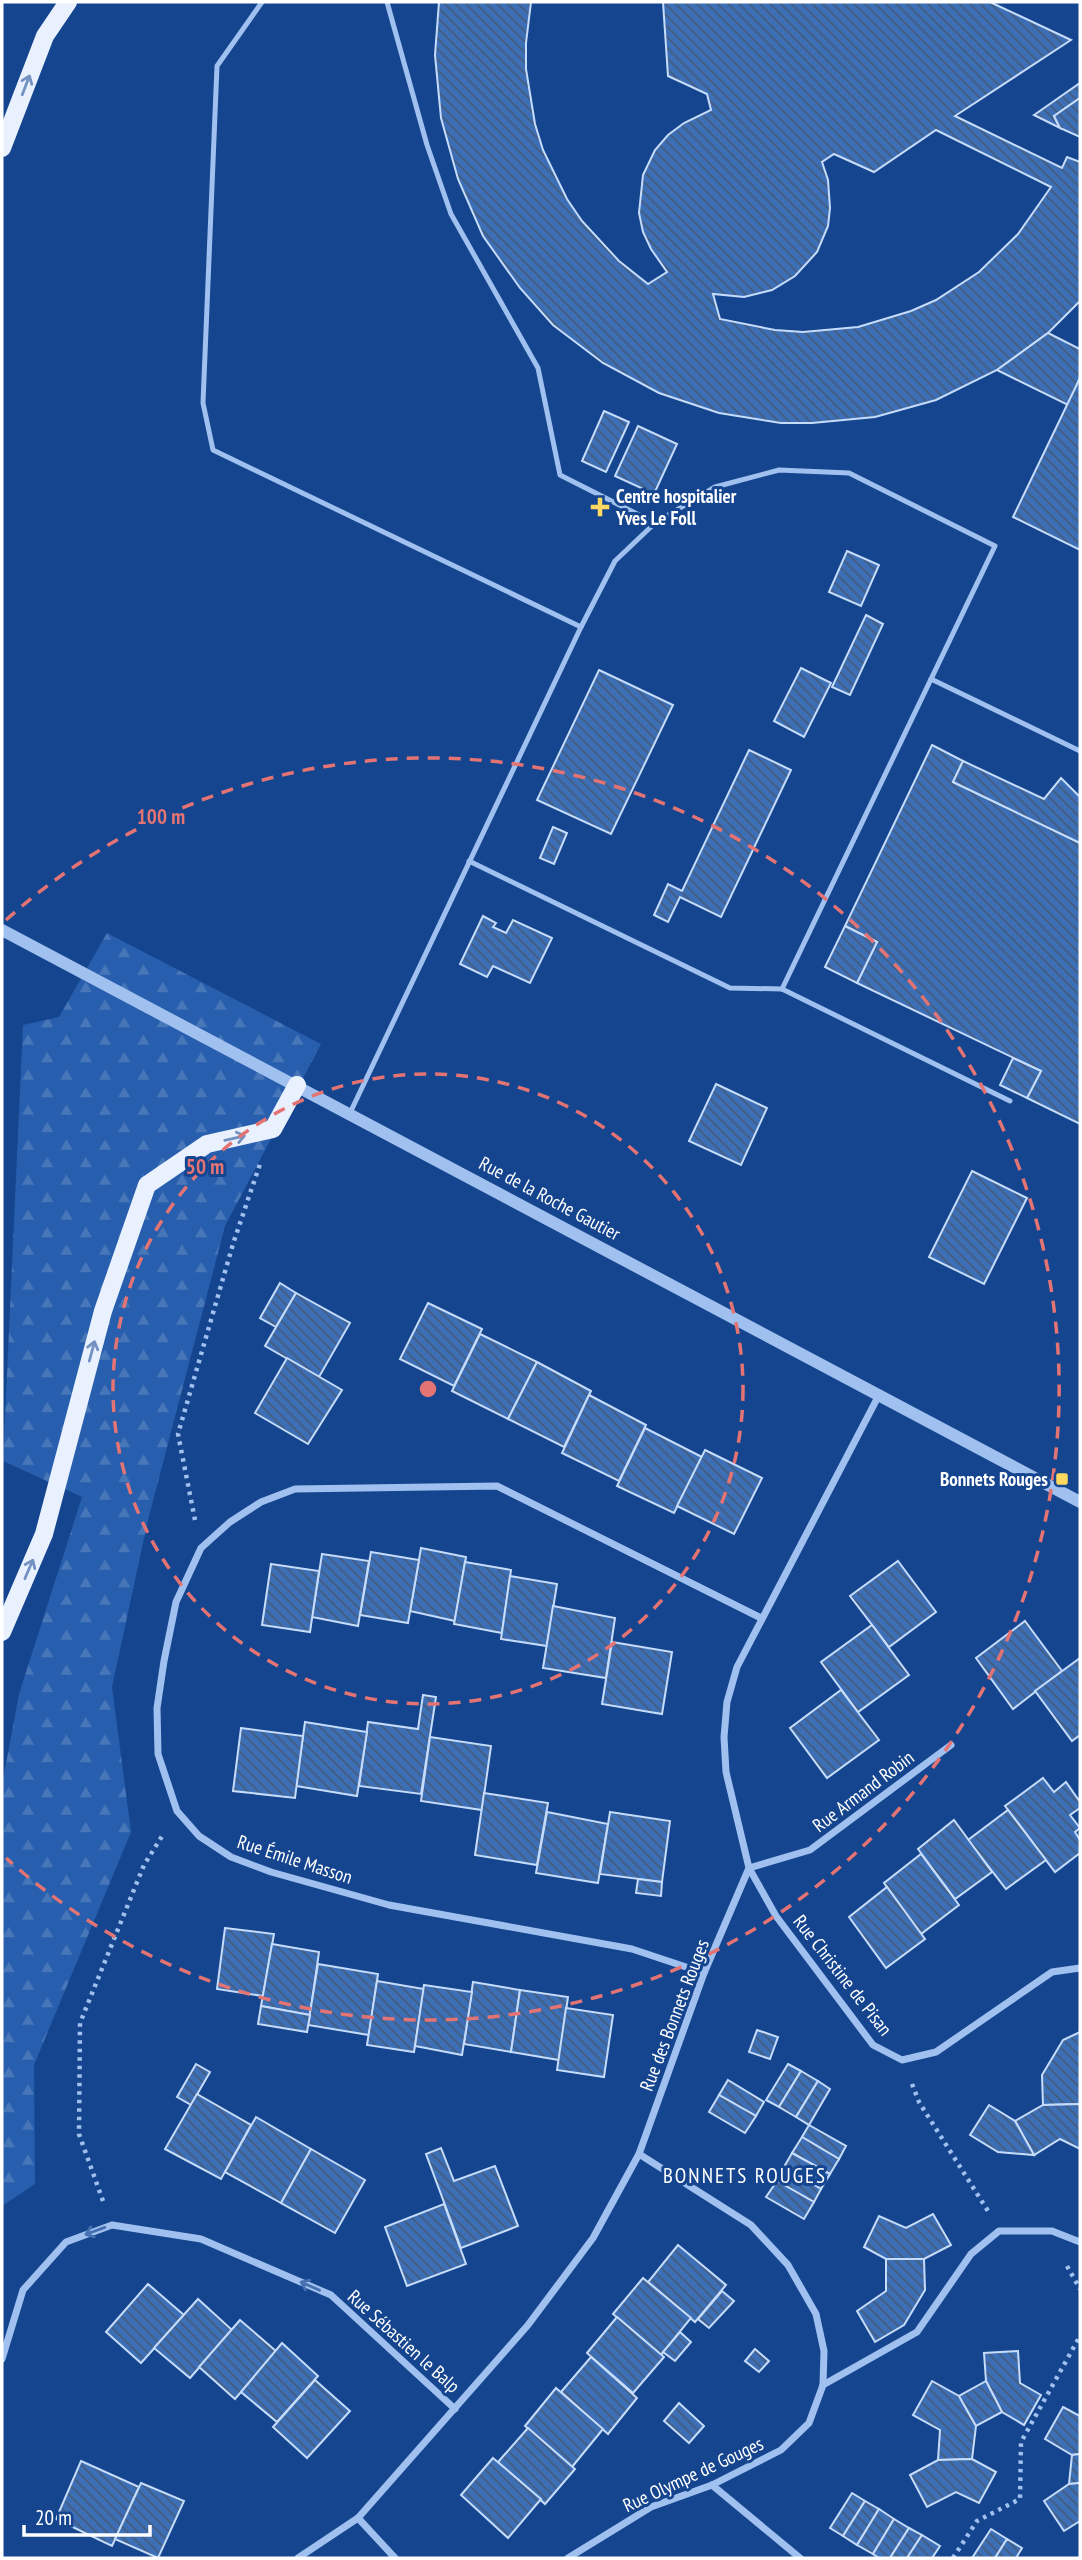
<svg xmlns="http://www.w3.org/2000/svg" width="1082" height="2560" font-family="'PT Sans Narrow',sans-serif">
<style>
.forest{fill:url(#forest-firs)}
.building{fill:url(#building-back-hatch);stroke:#c6dcfb;stroke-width:2;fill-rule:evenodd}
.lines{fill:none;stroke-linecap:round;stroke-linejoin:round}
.path{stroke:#a0c1f0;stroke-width:4.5;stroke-dasharray:3.5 5;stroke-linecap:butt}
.service{stroke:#a0c1f0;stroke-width:5}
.minor{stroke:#a0c1f0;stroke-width:7}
.tertiary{stroke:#a0c1f0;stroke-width:12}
.primary{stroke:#e9f1ff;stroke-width:18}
.oneway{stroke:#7492c1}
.oneway2{stroke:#4670b0}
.ring{fill:none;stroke:#e47373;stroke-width:3.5;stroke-dasharray:12 9}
.poi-dot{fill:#ffd85f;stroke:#15458e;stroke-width:2.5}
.labels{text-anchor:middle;stroke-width:6;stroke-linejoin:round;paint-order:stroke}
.poi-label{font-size:19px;font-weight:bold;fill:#fff;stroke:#15458e;text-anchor:start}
.street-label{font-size:19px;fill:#fff;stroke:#15458e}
.neighbourhood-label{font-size:21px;letter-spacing:2px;fill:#fff;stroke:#15458e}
.centre{fill:#e47373;stroke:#15458e;stroke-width:3.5}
.ring-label{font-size:21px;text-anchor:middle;font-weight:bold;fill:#e47373;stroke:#15458e;stroke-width:6;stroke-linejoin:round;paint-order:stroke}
</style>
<defs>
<pattern id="forest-firs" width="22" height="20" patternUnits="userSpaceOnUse" patternTransform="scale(1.75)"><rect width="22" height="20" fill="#275ead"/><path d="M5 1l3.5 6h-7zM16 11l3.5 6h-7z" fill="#4776b9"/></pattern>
<pattern id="building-back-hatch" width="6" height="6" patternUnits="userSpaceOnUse" patternTransform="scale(1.75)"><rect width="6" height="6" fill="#3d6fb7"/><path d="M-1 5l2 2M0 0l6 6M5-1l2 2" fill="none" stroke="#455c7c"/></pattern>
</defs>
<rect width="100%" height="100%" fill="#15458e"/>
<polygon class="forest" points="107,933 321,1044 225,1226 148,1520 112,1687 131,1832 34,2065 35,2184 2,2206 2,1785 19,1694 82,1497 3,1461 23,1025 59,1017"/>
<g class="building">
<path d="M439,2h92l-5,41v26l9,55 8,26 24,49 15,22 37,40 29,23 19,-12 -16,-23 -8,-17 -4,-19 4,-38 12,-25 13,-15 16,-12 27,-13 -4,-16 -39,-18 -5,-74h327l81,38 -116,76 107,52 5,-11 13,5v139l-32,32 -51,37 -61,30 -61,17 -63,6h-31l-62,-10 -60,-20 -56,-30 -50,-38 -33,-37 -37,-52 -25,-57 -17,-61 -6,-63zM936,130l115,57 -33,47 -39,38 -43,28 -25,11 -53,16 -55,5 -28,-2 -55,-11 -7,-25 31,3 28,-7 23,-14 22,-24 11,-26 2,-18 -2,-28 -6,-18 12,-8 40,18z"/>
<polygon points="1080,83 1080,98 1054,116 1060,128 1034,115"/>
<polygon points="1080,98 1080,137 1060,128 1054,116"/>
<polygon points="1048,333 1080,349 1080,378 1068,405 997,370"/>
<polygon points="1080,378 1080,550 1013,517"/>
<polygon points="604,411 629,422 606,472 582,461"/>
<polygon points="638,426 677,444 654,494 615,476"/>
<polygon points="847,551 879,565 861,606 829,592"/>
<polygon points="866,615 883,624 850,695 832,687"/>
<polygon points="801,668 831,683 804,737 774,721"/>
<polygon points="599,670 673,705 611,834 537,800"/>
<polygon points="932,745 963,761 953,782 1080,843 1080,1124 1027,1098 1041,1071 857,983 877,942 845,926"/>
<polygon points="749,750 791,770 721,917 680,897 668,922 654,915 668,884 682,891"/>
<polygon points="963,761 1044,799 1061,778 1080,797 1080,843 953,782"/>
<polygon points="553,827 567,833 554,864 540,858"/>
<polygon points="483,916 496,923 493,927 506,933 513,920 552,938 530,983 493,966 487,977 460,964"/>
<polygon points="845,926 877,942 857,983 825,967"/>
<polygon points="1013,1058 1041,1071 1027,1098 1000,1085"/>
<polygon points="716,1084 767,1108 741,1165 689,1141"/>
<polygon points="972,1171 1027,1198 984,1284 929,1257"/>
<polygon points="280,1283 296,1293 276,1327 260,1318"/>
<polygon points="296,1293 350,1323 319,1377 265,1346"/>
<polygon points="428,1303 482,1329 454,1386 400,1359"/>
<polygon points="480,1334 537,1362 508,1419 452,1391"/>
<polygon points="287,1358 342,1390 308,1444 255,1413"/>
<polygon points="537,1362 591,1391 564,1447 508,1419"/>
<polygon points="589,1395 646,1425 619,1481 562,1453"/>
<polygon points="645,1428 702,1457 674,1513 617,1486"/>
<polygon points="705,1450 762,1478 734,1534 677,1506"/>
<polygon points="421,1548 466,1557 455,1621 410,1611"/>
<polygon points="371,1552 419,1560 408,1623 360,1615"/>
<polygon points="322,1554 369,1561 358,1626 312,1617"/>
<polygon points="898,1561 936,1612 889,1647 850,1596"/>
<polygon points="465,1562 511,1570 502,1633 454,1624"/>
<polygon points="271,1564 319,1571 310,1632 262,1625"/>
<polygon points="510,1576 557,1584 547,1646 501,1639"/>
<polygon points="553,1606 615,1618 606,1678 543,1668"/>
<polygon points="1025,1621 1062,1671 1013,1709 976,1658"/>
<polygon points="872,1625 909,1675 858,1712 821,1662"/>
<polygon points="612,1642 672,1652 662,1714 602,1704"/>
<polygon points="1080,1658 1080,1735 1072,1741 1035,1691"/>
<polygon points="841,1690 879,1740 827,1778 790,1728"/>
<polygon points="423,1695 436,1697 421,1794 359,1786 368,1722 418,1729"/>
<polygon points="305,1722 367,1732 357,1796 296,1786"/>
<polygon points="241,1728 303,1736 295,1798 233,1791"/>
<polygon points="430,1737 491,1746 482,1810 421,1801"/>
<polygon points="1043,1778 1054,1792 1066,1782 1080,1802 1080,1808 1070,1815 1080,1828 1075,1832 1080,1840 1080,1853 1055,1872 1005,1806"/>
<polygon points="484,1793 548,1803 537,1865 475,1855"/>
<polygon points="1008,1810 1046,1860 1006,1889 968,1840"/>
<polygon points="547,1812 608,1824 598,1883 536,1873"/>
<polygon points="610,1812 670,1821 662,1882 600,1874"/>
<polygon points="954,1820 992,1872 955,1899 918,1849"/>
<polygon points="921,1854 959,1905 921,1934 884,1883"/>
<polygon points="638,1879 662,1882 661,1896 636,1893"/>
<polygon points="887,1887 925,1939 886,1968 849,1917"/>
<polygon points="225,1928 274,1934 263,1996 217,1989"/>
<polygon points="272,1944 319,1952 310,2015 261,2006"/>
<polygon points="318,1964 378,1974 369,2035 308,2025"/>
<polygon points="377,1981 424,1989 414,2052 367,2045"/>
<polygon points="473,1982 520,1990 511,2052 464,2044"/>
<polygon points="424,1985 472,1992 462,2055 415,2046"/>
<polygon points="520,1990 568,1997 559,2060 511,2052"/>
<polygon points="261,2006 310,2015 307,2032 258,2024"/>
<polygon points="566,2008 613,2015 604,2077 557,2070"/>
<polygon points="757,2030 778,2037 770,2059 749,2052"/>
<polygon points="1080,2032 1080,2104 1043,2105 1042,2075 1063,2040"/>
<polygon points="196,2064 210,2072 191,2105 177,2097"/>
<polygon points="788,2064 801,2071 779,2107 766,2100"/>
<polygon points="801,2071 818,2081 796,2117 779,2107"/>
<polygon points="728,2080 764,2102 756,2116 719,2095"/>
<polygon points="818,2081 830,2089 809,2125 796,2117"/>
<polygon points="197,2094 251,2125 221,2179 165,2149"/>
<polygon points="719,2095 756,2116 745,2133 709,2112"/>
<polygon points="1080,2104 1080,2149 1060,2139 1034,2155 1015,2121 1043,2105"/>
<polygon points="989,2105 1015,2121 1034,2155 998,2152 970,2135"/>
<polygon points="256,2117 311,2149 281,2203 225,2172"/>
<polygon points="809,2125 846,2146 839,2159 802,2137"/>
<polygon points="802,2137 839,2159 830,2174 792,2153"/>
<polygon points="441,2148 454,2181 495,2166 518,2226 461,2248 426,2154"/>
<polygon points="311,2149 365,2180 335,2233 281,2203"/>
<polygon points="792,2153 830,2174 821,2189 784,2167"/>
<polygon points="784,2167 821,2189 814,2202 777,2181"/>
<polygon points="777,2181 814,2202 804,2219 766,2197"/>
<polygon points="444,2204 466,2264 407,2286 385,2227"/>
<polygon points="933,2214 951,2245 924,2259 886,2259 864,2247 879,2216 906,2228"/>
<polygon points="678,2245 726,2285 695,2322 648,2282"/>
<polygon points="886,2259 924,2259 925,2290 904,2325 875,2342 857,2311 886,2291"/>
<polygon points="643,2278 691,2318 661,2355 613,2314"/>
<polygon points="148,2284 184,2315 141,2363 106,2332"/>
<polygon points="722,2291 734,2301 709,2328 698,2319"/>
<polygon points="198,2299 232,2330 190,2378 154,2348"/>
<polygon points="617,2317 664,2357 633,2393 587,2353"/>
<polygon points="240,2320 276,2351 235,2399 199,2367"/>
<polygon points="680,2332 691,2342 675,2361 663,2352"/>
<polygon points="282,2343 318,2376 277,2422 241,2392"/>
<polygon points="755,2349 769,2361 759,2372 745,2361"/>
<polygon points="1018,2351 1020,2383 1041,2395 1024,2425 1002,2412 986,2381 984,2353"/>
<polygon points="591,2357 637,2398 608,2434 561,2392"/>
<polygon points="315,2380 350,2411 307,2458 273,2427"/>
<polygon points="932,2381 959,2396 976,2426 972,2459 938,2460 940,2430 913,2415"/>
<polygon points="986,2381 1002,2412 976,2426 959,2396"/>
<polygon points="556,2388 603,2429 572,2467 525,2426"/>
<polygon points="679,2403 704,2426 689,2443 664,2421"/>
<polygon points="1063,2407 1080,2416 1080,2454 1072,2455 1045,2439"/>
<polygon points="528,2428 575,2469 545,2504 498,2462"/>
<polygon points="1080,2454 1080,2483 1069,2484 1072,2455"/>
<polygon points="493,2458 541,2499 508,2538 461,2495"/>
<polygon points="972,2459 996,2472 979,2503 956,2492 927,2507 910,2475 938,2460"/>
<polygon points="81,2461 139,2487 112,2546 56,2519"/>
<polygon points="141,2483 184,2501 158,2558 115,2539"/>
<polygon points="1080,2483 1080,2521 1064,2531 1044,2501 1069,2484"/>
<polygon points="852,2493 865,2501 843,2536 830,2528"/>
<polygon points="865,2501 879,2509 857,2545 843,2536"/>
<polygon points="879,2509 894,2519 873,2554 857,2545"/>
<polygon points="894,2519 909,2528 890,2558 879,2558 873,2554"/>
<polygon points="909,2528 922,2535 907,2558 890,2558"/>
<polygon points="991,2529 1007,2539 995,2558 972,2558"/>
<polygon points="922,2535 940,2546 932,2558 907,2558"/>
<polygon points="1007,2539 1022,2548 1016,2558 995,2558"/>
</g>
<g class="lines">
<g class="path">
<polyline points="195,1520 178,1434 233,1244 261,1161"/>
<polyline points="912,2084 919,2102 988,2211"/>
<polyline points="103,2201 79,2134 80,2023 144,1865 164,1833"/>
<polyline points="1067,2266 1080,2289"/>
<polyline points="953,2558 977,2521 1020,2499 1021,2442 1080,2336"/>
</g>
<g class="service">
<polyline points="262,2 217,66 203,403 213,450 581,627 350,1113"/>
<polyline points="387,2 427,145 451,214 538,368 560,475 655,523"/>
<polyline points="931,679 1080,751"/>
<polyline points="469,861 730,988 782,989 995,546 849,473 779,470 715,487 655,523 615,561 581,627"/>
<polyline points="782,989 1010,1101"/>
</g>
<g class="minor">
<polyline points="951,1745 810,1850 749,1868 776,1916 873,2045 902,2060 936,2052 1052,1972 1080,1968"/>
<polyline points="704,1973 632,1949 389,1905 271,1872 231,1857 199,1836 177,1811 158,1754 157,1708 164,1661 176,1602 201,1548 230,1522 261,1502 295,1489 497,1486 761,1618"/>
<polyline points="2,2359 23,2290 66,2242 112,2225 201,2239 331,2295 455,2409"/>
<polyline points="823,2385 917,2332 971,2254 999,2231 1052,2231 1080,2242"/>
<polyline points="712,2485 800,2558"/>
<polyline points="358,2518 395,2558"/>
<polyline points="298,2558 358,2518 528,2325 593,2238 639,2154 704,1973 749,1868 726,1772 724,1737 727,1702 737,1667 879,1395"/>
<polyline points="568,2558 651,2507 712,2485 781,2450 809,2423 823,2385 824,2351 816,2314 788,2265 751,2225 639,2154"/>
</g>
<polyline class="tertiary" points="2,930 1080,1502"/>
<g class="primary">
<polyline points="2,148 45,36 68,2"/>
<polyline points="2,1632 44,1534 103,1311 147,1185 207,1144 273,1129 297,1085"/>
</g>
</g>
<defs><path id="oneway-shaft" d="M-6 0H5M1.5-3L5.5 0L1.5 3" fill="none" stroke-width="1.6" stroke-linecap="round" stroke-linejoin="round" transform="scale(1.75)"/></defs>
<g class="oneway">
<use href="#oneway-shaft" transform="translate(26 85) rotate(-69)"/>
<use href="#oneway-shaft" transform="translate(235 1138) rotate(-13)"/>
<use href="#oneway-shaft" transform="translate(92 1351) rotate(-75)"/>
<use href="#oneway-shaft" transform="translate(29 1569) rotate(-67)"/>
</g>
<g class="oneway2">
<use href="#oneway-shaft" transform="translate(95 2231) rotate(160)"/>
<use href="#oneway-shaft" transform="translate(310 2286) rotate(-156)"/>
</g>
<g class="ring">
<circle cx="428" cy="1389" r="315"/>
<path d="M6 920A631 631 0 1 1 6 1858"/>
</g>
<g class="poi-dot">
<path d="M596.5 496.5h7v7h7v7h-7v7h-7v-7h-7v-7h7z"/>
<rect x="1055" y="1472" width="14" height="14" rx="3.5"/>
</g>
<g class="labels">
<g class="poi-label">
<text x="616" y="503">Centre hospitalier<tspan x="616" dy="22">Yves Le Foll</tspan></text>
<text x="1048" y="1486" text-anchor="end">Bonnets Rouges</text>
</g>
<g class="street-label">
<text transform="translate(550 1198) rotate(28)" y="7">Rue de la Roche Gautier</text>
<text transform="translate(863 1791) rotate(-37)" y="7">Rue Armand Robin</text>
<text transform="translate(295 1859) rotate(18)" y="7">Rue Émile Masson</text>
<text transform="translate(843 1975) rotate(52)" y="7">Rue Christine de Pisan</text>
<text transform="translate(674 2015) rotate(-69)" y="7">Rue des Bonnets Rouges</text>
<text transform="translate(404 2341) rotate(42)" y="7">Rue Sébastien le Balp</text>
<text transform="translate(693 2474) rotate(-25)" y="7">Rue Olympe de Gouges</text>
</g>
<g class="neighbourhood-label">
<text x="745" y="2183">BONNETS ROUGES</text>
</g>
</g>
<circle cx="428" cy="1389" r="10" class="centre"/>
<g class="ring-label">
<text x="161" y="824">100 m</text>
<text x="205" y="1174">50 m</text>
</g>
<rect width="1082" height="2560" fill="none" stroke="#ffffff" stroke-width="7"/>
<path d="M24 2525v10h126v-10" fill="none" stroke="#ffffff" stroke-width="3.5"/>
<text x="35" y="2525" font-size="21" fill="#ffffff" stroke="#15458e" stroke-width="5" paint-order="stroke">20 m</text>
</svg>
